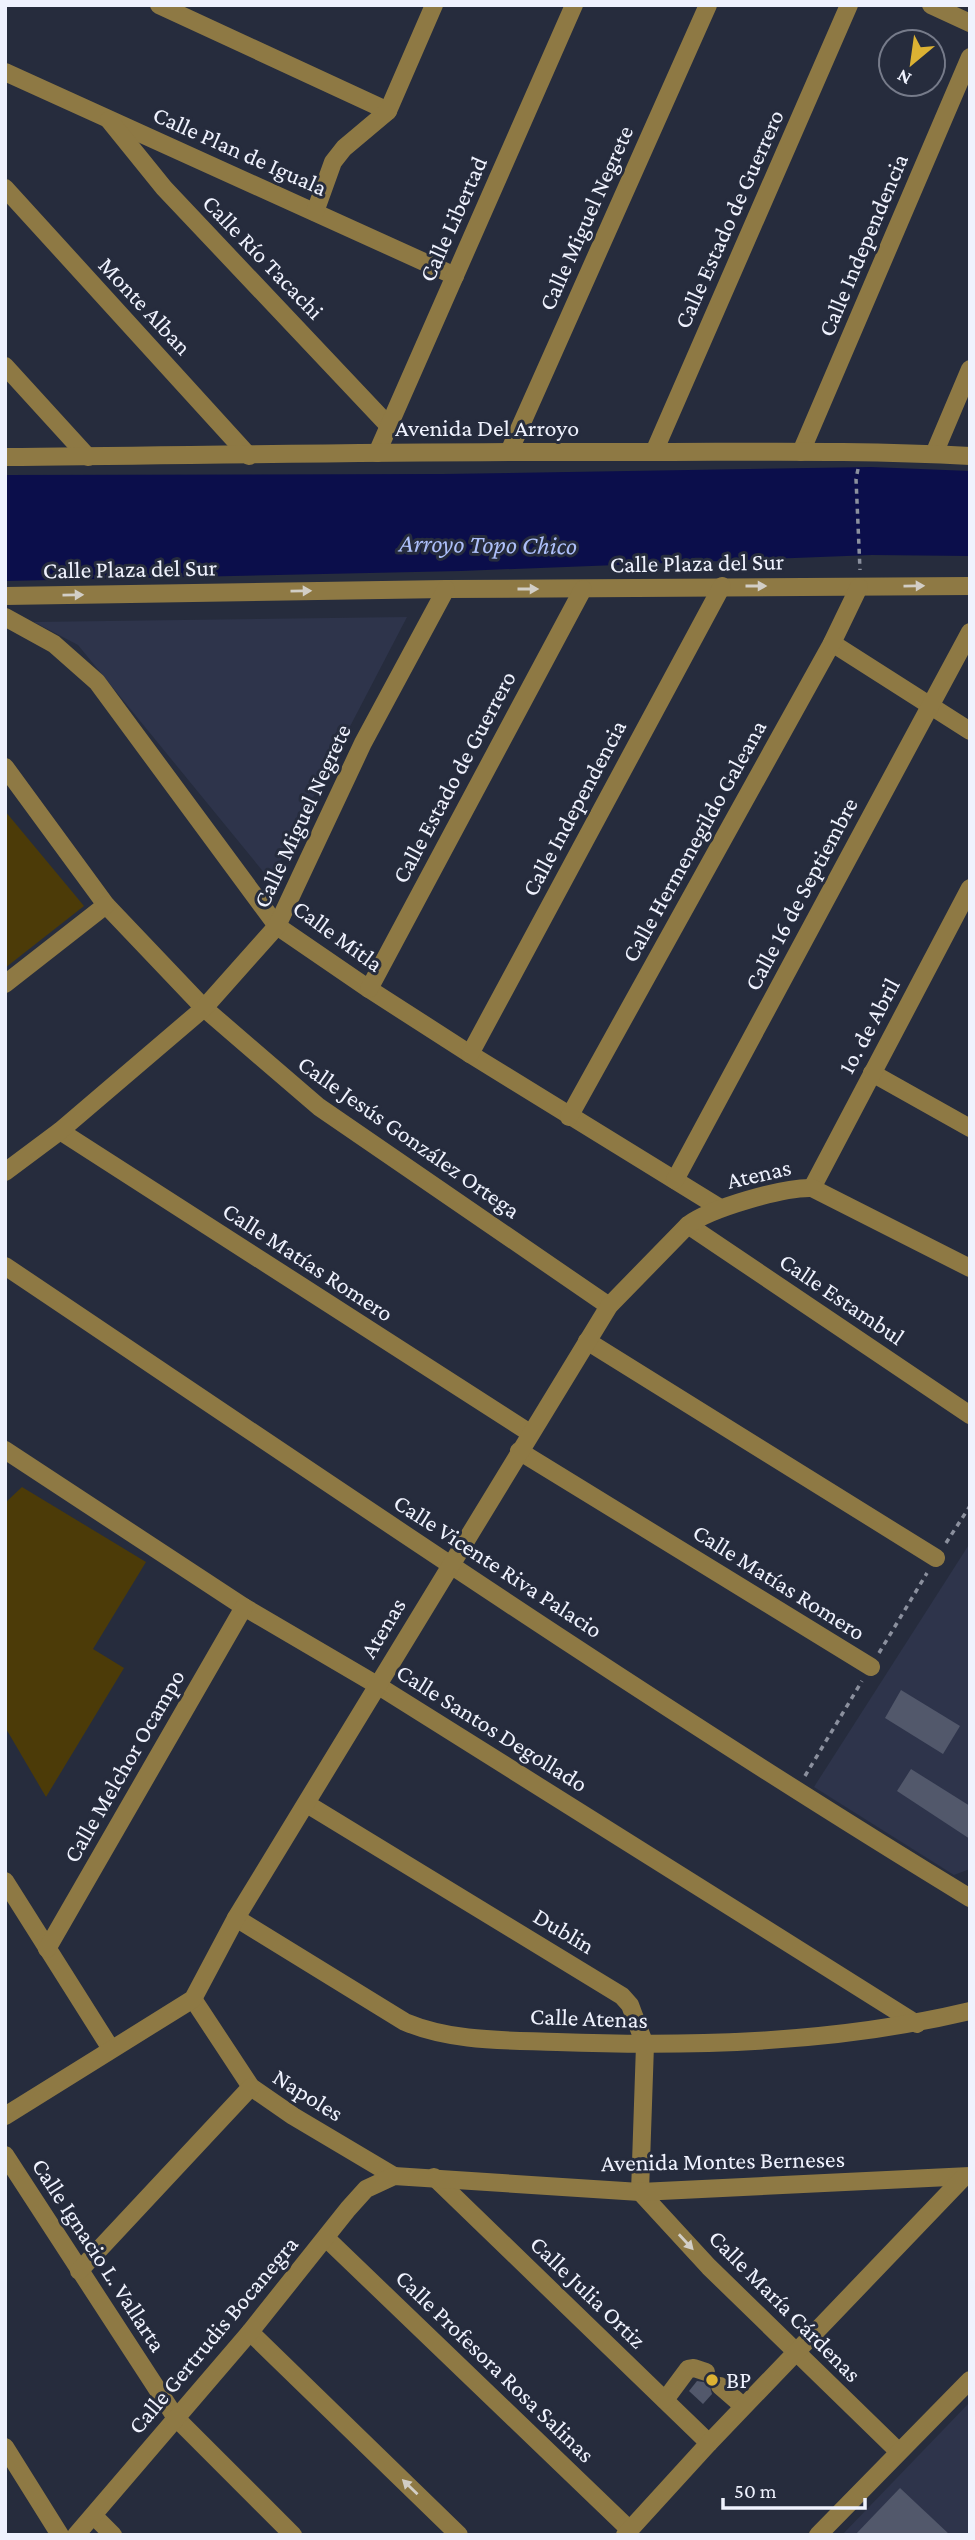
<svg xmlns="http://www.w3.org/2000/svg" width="975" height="2540" font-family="'Crimson Pro',serif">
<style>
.built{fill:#2e344b}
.green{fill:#4c3b08}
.water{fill:#0b0e4b}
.building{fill:#52586b}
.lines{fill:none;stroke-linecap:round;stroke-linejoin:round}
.path{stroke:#8b909e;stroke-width:3.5;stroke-dasharray:5 5;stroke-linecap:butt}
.minor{stroke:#8e7944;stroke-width:18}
.oneway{fill:#d2cec6}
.poi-dot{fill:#dcb233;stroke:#262c3d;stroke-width:2.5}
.labels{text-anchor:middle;stroke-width:6;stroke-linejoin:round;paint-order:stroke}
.street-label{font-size:24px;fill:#eff2fe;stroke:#262c3d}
.poi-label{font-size:24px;fill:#eff2fe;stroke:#262c3d;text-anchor:start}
.water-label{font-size:26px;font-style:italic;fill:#adbff9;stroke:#262c3d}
</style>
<rect width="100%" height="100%" fill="#262c3d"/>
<g class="built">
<polygon points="407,617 270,880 78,645 34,622"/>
<polygon points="970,1543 970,1869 954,1875 814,1787"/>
<polygon points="970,2402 970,2535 842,2535"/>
</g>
<g class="green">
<polygon points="5,811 84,906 5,968"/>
<polygon points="22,1487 146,1562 93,1649 124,1668 46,1797 5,1727 5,1503"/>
</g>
<polygon class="water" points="871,467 970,471 970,556 872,555 461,571 5,581 5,475 443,474"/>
<g class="building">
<polygon points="901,1690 960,1726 943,1754 885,1718"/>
<polygon points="911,1769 970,1806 970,1839 897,1791"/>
<polygon points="697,2381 709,2383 712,2394 703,2404 689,2391"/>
<polygon points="900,2488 950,2535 855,2535"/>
</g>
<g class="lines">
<g class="path">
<polyline points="858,469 856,479 860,570"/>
<polyline points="946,1543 970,1506"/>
<polyline points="879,1653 927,1573"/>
<polyline points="805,1776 862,1681"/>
</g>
<g class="minor">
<polyline points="159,5 388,111"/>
<polyline points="931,5 970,23"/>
<polyline points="5,72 455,276"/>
<polyline points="109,120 164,188 388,425"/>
<polyline points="5,188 249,456"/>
<polyline points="315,212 333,162 344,148 388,111 434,5"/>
<polyline points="5,366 88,457"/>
<polyline points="509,452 708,5"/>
<polyline points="654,452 849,5"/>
<polyline points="801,452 970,57"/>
<polyline points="377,453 574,5"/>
<polyline points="934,454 970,369"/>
<path d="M5,457c216,-2 431,-6 647,-5 106,0 212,-2 318,4"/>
<polyline points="5,596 446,589 970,586"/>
<polyline points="5,617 54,644 97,682 277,926 369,989 470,1054 720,1208"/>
<polyline points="832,643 970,731"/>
<polyline points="5,767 106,905 204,1008 319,1107 609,1306"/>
<polyline points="5,984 106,905"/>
<polyline points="369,989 583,589"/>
<polyline points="470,1054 722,586"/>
<polyline points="872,1073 970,1128"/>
<polyline points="569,1117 832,643 859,587"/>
<polyline points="60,1131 530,1433"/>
<polyline points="5,1172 60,1131 204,1008 277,926 363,743 446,589"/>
<polyline points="675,1180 970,632"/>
<polyline points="812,1188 970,888"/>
<polyline points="688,1225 970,1415"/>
<path d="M5,1266c319,214 637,432 965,632"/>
<polyline points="587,1341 936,1558"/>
<polyline points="5,1450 244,1607 377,1685 917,2024"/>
<polyline points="519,1451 871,1667"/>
<polyline points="307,1804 622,1996 630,2005 645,2045 640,2192 709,2267 898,2451"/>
<polyline points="5,1881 111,2049"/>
<path d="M236,1918l169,104c48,20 101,18 152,20 138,5 279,1 413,-31"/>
<polyline points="47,1949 244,1607"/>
<polyline points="193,1999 251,2087 293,2116 394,2176"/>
<path d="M5,2116l188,-117 43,-81 373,-612 79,-81c23,-17 96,-38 124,-37l158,80"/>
<polyline points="5,2155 176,2418 293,2535"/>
<polyline points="434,2177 709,2443"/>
<polyline points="326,2238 630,2530"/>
<polyline points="79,2271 251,2087"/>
<polyline points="250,2332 459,2535"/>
<polyline points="720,2386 743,2406"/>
<polyline points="665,2400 688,2369 694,2368 706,2372"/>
<polyline points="5,2447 60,2535"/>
<polyline points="94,2516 113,2535"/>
<polyline points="76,2535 250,2332 348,2209 366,2189 394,2176 640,2192 970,2176"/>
<polyline points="625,2535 709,2443 963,2178"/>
<polyline points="818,2535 970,2380"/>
</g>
</g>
<defs><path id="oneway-solid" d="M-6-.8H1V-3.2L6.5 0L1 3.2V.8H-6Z" transform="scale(1.75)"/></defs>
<g class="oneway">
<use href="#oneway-solid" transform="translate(756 586)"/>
<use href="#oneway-solid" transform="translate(914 586) rotate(-1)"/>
<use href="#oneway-solid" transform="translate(528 589)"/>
<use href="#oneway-solid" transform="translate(301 591) rotate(-1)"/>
<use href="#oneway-solid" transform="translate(73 595) rotate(-1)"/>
<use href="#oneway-solid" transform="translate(686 2242) rotate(47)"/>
<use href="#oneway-solid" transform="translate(410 2487) rotate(-136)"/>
</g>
<circle class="poi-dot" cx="712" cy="2380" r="7"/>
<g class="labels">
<g class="street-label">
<text transform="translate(240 151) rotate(24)" y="8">Calle Plan de Iguala</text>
<text transform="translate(586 218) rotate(-66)" y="8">Calle Miguel Negrete</text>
<text transform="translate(453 219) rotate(-66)" y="8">Calle Libertad</text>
<text transform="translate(729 219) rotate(-66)" y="8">Calle Estado de Guerrero</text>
<text transform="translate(863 245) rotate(-67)" y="8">Calle Independencia</text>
<text transform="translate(263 257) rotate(46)" y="8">Calle Río Tacachi</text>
<text transform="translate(145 306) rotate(47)" y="8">Monte Alban</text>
<text x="487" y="436">Avenida Del Arroyo</text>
<text transform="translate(697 563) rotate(-1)" y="8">Calle Plaza del Sur</text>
<text transform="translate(130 569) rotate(-1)" y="8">Calle Plaza del Sur</text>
<text transform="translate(454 777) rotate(-62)" y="8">Calle Estado de Guerrero</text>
<text transform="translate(574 808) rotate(-62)" y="8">Calle Independencia</text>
<text transform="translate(302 816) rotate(-65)" y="8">Calle Miguel Negrete</text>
<text transform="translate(694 841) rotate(-61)" y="8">Calle Hermenegildo Galeana</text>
<text transform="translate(801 894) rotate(-62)" y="8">Calle 16 de Septiembre</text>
<text transform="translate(338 936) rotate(36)" y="8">Calle Mitla</text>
<text transform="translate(869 1026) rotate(-62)" y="8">1o. de Abril</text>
<text transform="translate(409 1137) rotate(35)" y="8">Calle Jesús González Ortega</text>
<text transform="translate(759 1174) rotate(-13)" y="8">Atenas</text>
<text transform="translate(308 1262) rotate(33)" y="8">Calle Matías Romero</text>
<text transform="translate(842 1299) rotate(34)" y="8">Calle Estambul</text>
<text transform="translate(498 1566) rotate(33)" y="8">Calle Vicente Riva Palacio</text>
<text transform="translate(779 1582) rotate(32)" y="8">Calle Matías Romero</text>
<text transform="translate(383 1628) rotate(-59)" y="8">Atenas</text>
<text transform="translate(492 1728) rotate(32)" y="8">Calle Santos Degollado</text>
<text transform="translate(124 1766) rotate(-60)" y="8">Calle Melchor Ocampo</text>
<text transform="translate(564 1931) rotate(31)" y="8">Dublin</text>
<text transform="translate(589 2018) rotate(2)" y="8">Calle Atenas</text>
<text transform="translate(308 2095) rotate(32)" y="8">Napoles</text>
<text transform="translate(723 2161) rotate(-1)" y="8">Avenida Montes Berneses</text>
<text transform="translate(99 2255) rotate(57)" y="8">Calle Ignacio L. Vallarta</text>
<text transform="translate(588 2292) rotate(44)" y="8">Calle Julia Ortiz</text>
<text transform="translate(785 2306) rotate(45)" y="8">Calle María Cárdenas</text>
<text transform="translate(213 2335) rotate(-50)" y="8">Calle Gertrudis Bocanegra</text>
<text transform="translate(495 2366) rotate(44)" y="8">Calle Profesora Rosa Salinas</text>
</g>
<g class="poi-label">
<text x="726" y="2388">BP</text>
</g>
<g class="water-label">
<text transform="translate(488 544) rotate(1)" y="9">Arroyo Topo Chico</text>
</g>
</g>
<rect width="975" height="2540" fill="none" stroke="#eff2fe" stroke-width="14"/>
<g transform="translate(912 63) rotate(209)"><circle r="33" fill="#262c3d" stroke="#767b8a" stroke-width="2"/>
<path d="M0-5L12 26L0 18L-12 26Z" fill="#dcb233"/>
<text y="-10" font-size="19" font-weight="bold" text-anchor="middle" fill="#eff2fe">N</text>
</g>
<path d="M723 2498v10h142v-10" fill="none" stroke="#eff2fe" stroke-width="3.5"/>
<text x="734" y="2498" font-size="21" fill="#eff2fe" stroke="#262c3d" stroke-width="5" paint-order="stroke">50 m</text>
</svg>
